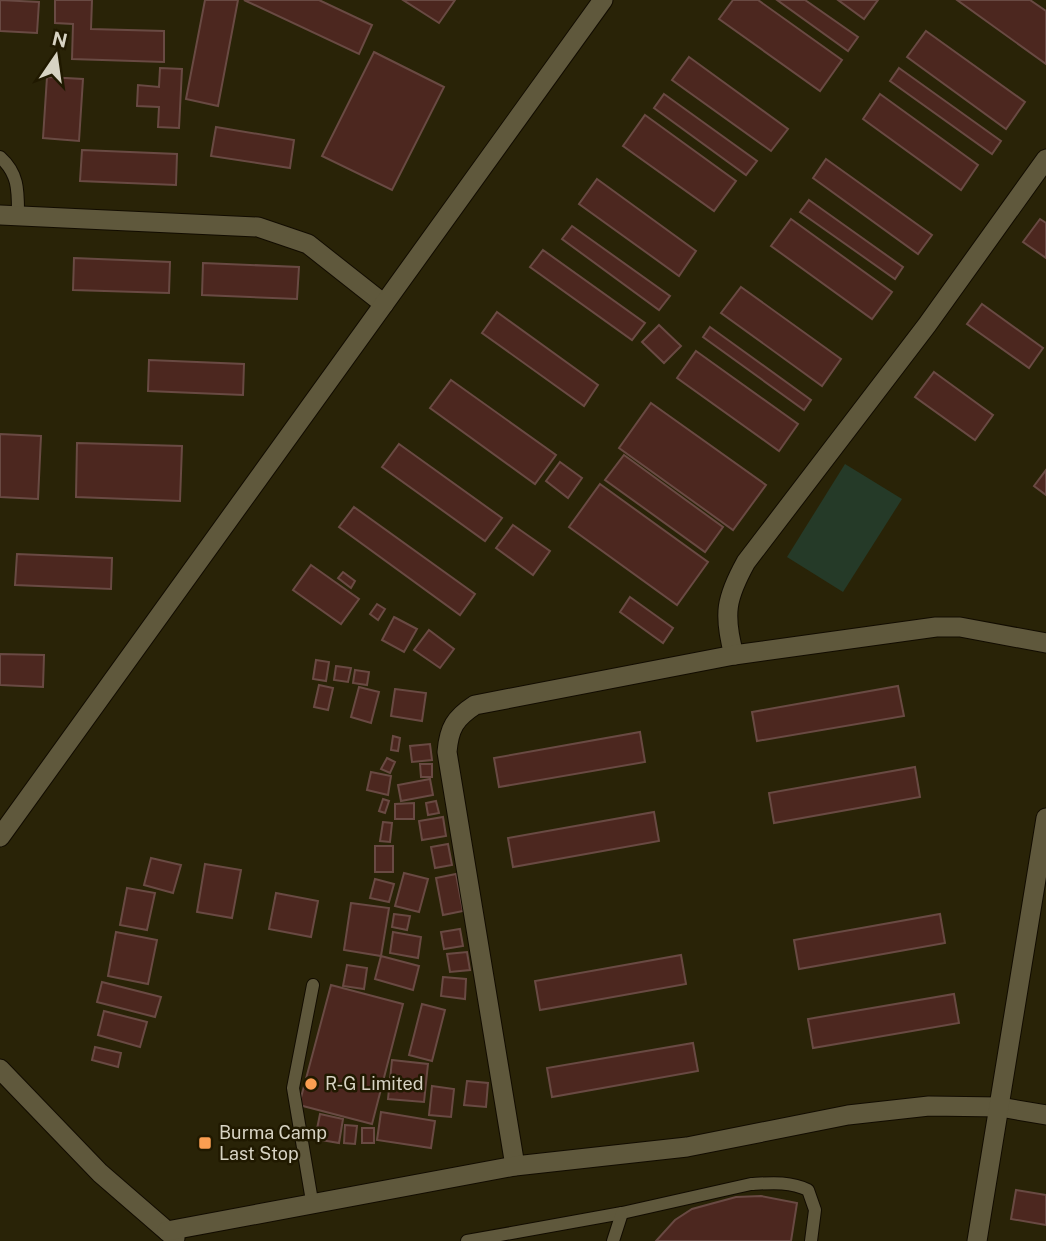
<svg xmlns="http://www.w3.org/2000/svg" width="1046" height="1241" font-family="'Public Sans',sans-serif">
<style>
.green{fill:#253a28}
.building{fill:#4c271f;stroke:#694a43;stroke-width:2}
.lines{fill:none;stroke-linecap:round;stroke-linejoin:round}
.service-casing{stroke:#120c00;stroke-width:14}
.minor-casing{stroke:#120c00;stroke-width:21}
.service{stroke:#5f583c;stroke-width:12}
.minor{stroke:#5f583c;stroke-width:19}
.poi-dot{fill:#fb9e51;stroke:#201900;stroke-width:2.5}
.labels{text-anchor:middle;stroke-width:5;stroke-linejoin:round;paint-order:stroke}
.poi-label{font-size:18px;fill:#d7d3c3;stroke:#201900;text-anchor:start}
</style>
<rect width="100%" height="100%" fill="#292307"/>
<polygon class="green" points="845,464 902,499 843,592 787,557"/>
<g class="building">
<polygon points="0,0 39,2 37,33 0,31"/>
<polygon points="55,0 92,0 91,29 164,31 164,62 72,59 73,24 55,23"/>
<polygon points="205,0 238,0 218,106 186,99"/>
<polygon points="244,0 319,0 372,25 359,54"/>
<polygon points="403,0 455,0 439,23"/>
<polygon points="733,0 758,0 842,60 820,91 719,19"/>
<polygon points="777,0 805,0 858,37 848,51"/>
<polygon points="838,0 878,0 864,19"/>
<polygon points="957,0 1030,0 1046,11 1046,64"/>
<polygon points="926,31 1025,102 1006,129 907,57"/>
<polygon points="374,52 444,87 392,190 322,156"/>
<polygon points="689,57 788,129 771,151 672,80"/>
<polygon points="160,68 182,69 179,128 158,127 159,107 137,106 138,85 159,87"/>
<polygon points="899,68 1001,141 992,154 890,81"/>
<polygon points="47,77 83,79 79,141 43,138"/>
<polygon points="664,94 757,161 746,175 654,108"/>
<polygon points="880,94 978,165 961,190 863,119"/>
<polygon points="645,115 736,181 714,211 623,146"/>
<polygon points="216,127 294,140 290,168 211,156"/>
<polygon points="82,150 177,154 176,185 80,181"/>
<polygon points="826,159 932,235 918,254 813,178"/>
<polygon points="597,179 696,251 679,276 579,204"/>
<polygon points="809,200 903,267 895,279 800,212"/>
<polygon points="791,219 892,292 872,319 771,246"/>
<polygon points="1040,219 1046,223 1046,258 1023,242"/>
<polygon points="572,226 670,296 659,310 562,239"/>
<polygon points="543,250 645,323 632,340 530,267"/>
<polygon points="74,258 170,262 169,293 73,290"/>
<polygon points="203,263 299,267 297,299 202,295"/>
<polygon points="741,287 841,359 822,386 721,313"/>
<polygon points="982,304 1043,348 1029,368 967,324"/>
<polygon points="497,312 598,385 584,406 482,333"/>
<polygon points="659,325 681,346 664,363 642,342"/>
<polygon points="710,327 811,400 804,410 703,337"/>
<polygon points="696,351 798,424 779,451 677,378"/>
<polygon points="149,360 244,364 243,395 148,391"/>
<polygon points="934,372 993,415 975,440 915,397"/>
<polygon points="451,380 556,455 535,484 430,408"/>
<polygon points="651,403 766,485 733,530 619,448"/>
<polygon points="0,434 41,436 38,499 0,497"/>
<polygon points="77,443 182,446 180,501 76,497"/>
<polygon points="399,444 502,518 485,541 382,467"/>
<polygon points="624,455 723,527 705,552 605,480"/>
<polygon points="560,462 582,478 568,498 546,481"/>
<polygon points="1046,470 1046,495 1034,486"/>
<polygon points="600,484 708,562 677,605 569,527"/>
<polygon points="354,507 475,594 460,615 339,527"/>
<polygon points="513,525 550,551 533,575 496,548"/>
<polygon points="17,554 112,558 111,589 15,585"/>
<polygon points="311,565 359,599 341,624 293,590"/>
<polygon points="343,572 355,581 351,588 338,578"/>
<polygon points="630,597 673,628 663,643 620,612"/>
<polygon points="377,604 385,609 378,620 370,614"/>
<polygon points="394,617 417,629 404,652 382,640"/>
<polygon points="429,630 454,649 440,668 414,650"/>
<polygon points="0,654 44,655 43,687 0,685"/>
<polygon points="316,660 329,662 326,681 313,679"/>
<polygon points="336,666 351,668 348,682 334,680"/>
<polygon points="355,670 369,672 367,685 353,683"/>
<polygon points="319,685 333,688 328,710 314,707"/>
<polygon points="898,686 904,716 757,741 752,712"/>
<polygon points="359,687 379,692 371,723 351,717"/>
<polygon points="395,689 426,693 422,721 391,716"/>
<polygon points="640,732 645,762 499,787 494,758"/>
<polygon points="393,736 400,738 398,751 391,750"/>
<polygon points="430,744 432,760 412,762 410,746"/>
<polygon points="387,758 395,762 390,773 381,769"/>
<polygon points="420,764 432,764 432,777 421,777"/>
<polygon points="915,767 920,797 774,823 769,793"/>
<polygon points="371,772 391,776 388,795 367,790"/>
<polygon points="430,779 433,795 401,801 398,785"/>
<polygon points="383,799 389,801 385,813 379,811"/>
<polygon points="436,801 439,813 428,815 426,803"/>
<polygon points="414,803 414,819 395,819 395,804"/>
<polygon points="654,812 659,841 513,867 508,838"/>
<polygon points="443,817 446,836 422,840 419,821"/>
<polygon points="383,822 392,823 390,842 380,841"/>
<polygon points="448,844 452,865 435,868 431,847"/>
<rect x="375" y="846" width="18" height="26"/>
<polygon points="151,858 181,865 173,893 144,885"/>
<polygon points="205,864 241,870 232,918 197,912"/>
<polygon points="404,873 428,879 419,912 395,906"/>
<polygon points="456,874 463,911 443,915 436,878"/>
<polygon points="375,879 394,884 389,902 370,898"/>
<polygon points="127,888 155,893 147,930 120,925"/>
<polygon points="276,893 318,901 311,937 269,929"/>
<polygon points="351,903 389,908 381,956 344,950"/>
<polygon points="394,914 410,916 407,930 392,927"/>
<polygon points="940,914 945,943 799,969 794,940"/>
<polygon points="460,929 463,946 444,949 441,932"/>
<polygon points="116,932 157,940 148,984 108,976"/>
<polygon points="393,932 421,937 418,958 390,953"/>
<polygon points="467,952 470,970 450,972 447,954"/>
<polygon points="681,955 686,984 540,1010 535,981"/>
<polygon points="381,956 419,966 413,990 375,979"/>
<polygon points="347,965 367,968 364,989 343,986"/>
<polygon points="443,977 466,979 465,999 441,996"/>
<polygon points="102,982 161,997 155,1017 97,1002"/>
<polygon points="331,985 403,1004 372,1124 299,1105"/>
<polygon points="954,994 959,1023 813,1048 808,1019"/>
<polygon points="422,1004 445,1010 432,1061 409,1055"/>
<polygon points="104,1011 147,1022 140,1047 98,1035"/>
<polygon points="693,1043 698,1071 552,1097 547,1068"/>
<polygon points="95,1047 121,1053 118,1067 92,1060"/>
<polygon points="392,1060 428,1064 424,1102 388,1099"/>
<polygon points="467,1081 488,1083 486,1107 464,1105"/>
<polygon points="432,1086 454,1089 451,1117 429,1115"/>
<polygon points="381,1112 435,1121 431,1148 377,1140"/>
<polygon points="320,1114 343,1119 339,1143 315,1139"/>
<polygon points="345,1125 357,1126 355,1144 344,1143"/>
<rect x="362" y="1128" width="12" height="15"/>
<polygon points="1016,1190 1046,1195 1046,1225 1011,1219"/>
<polygon points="761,1196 797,1203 791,1241 656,1241 675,1220 692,1209 736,1197"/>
</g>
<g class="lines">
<defs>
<g id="service">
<path d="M0,157c19,17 18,34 18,59"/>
<polyline points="312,1201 293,1088 313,985"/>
<path d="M467,1241l155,-28 129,-29c19,-1 39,-3 57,6l7,20 -4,31"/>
<polyline points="613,1241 622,1213"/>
</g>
<g id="minor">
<polyline points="0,215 258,227 308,244 384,304"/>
<path d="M734,655c-11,-41 -8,-57 12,-93l181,-237 119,-166"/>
<polyline points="0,837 603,0"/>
<polyline points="0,1069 100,1173 175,1238"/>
<path d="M515,1166l-68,-414c2,-24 8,-34 28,-47l259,-50 202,-28h24l86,16"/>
<polyline points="167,1231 515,1166 687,1147 848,1115 929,1106 1000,1107 1046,1115"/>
<polyline points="977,1241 1046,818"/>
</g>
</defs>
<use href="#service" class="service-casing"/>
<use href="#minor" class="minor-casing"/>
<use href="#service" class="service"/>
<use href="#minor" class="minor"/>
</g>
<g class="poi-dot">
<circle cx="311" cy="1084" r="7"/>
<rect x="198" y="1136" width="14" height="14" rx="3.5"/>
</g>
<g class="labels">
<g class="poi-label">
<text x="325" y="1090">R-G Limited</text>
<text x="219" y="1139">Burma Camp<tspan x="219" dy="21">Last Stop</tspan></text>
</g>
</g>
<g transform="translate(56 56) rotate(13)" stroke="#201900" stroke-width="5" paint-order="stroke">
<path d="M0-5L12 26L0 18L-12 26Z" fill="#d7d3c3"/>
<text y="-10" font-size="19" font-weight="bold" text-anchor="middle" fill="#d7d3c3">N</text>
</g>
</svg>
